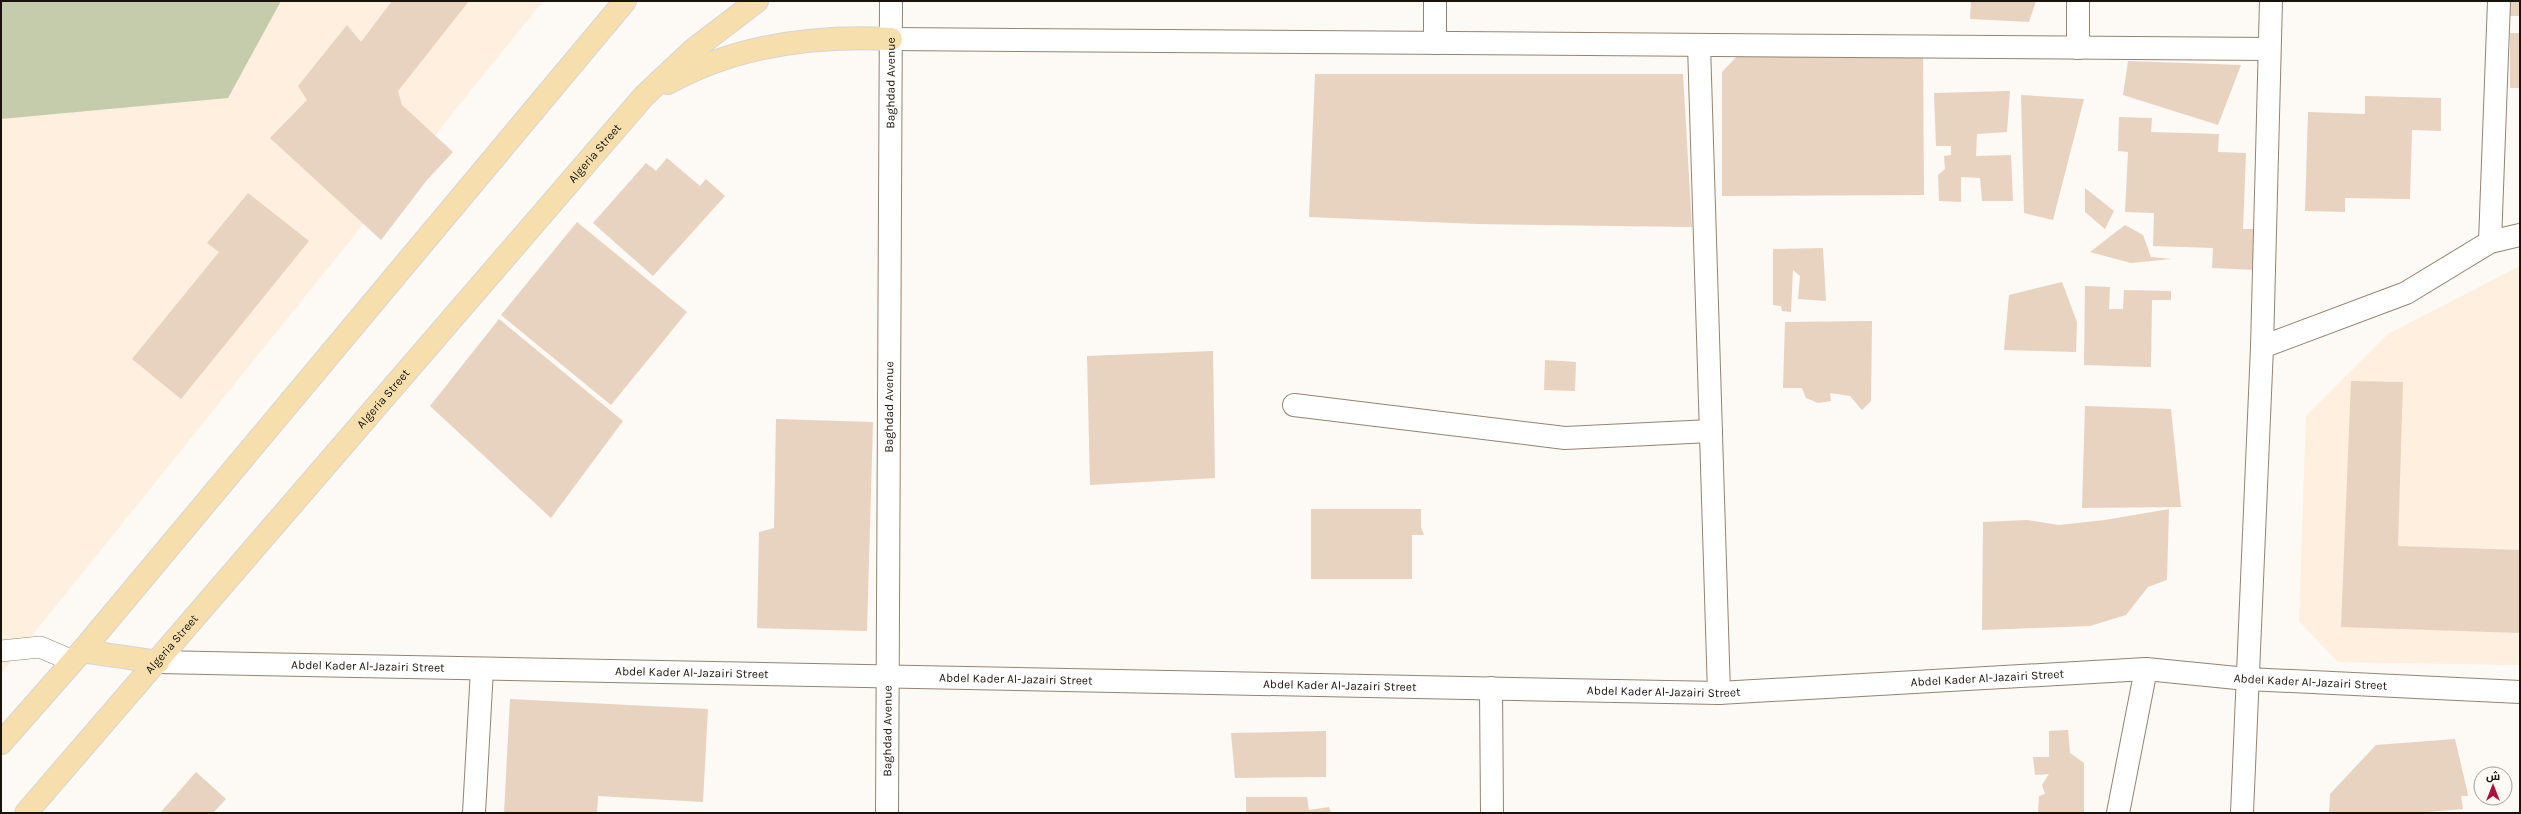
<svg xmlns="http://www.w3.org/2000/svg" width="2521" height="814" font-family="Karla,Cairo,sans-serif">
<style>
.built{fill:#feefdf}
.green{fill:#c4ccac}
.building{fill:#e7d3bf}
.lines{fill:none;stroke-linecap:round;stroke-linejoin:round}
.lane-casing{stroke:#958371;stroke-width:22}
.street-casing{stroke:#958371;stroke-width:24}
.secondary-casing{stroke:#958371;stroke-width:24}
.primary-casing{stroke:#d6d5d3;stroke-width:24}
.lane{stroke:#fff;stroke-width:21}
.street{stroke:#fff;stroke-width:22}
.secondary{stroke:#fff;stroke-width:22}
.primary{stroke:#f7dfad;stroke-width:22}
.labels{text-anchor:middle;stroke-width:4;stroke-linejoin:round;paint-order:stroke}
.street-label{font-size:12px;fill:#1a130c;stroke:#fdf9f5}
</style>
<rect width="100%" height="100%" fill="#fdf9f5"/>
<g class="built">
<polygon points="1,1 543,1 1,674"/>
<polygon points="2520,266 2520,665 2338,662 2299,621 2306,416 2388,334"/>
</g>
<polygon class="green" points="1,1 281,1 228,98 1,119"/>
<g class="building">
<polygon points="392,1 469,1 398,91 402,105 453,152 427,180 381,240 270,138 307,100 298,86 347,25 361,42"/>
<polygon points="1971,1 2036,1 2029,22 1970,19"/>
<polygon points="2505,1 2520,1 2520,16 2506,16"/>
<rect x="2510" y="33" width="10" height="55"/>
<polygon points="1743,50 1923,50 1924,195 1722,196 1722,72"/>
<polygon points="2128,61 2241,65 2218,125 2123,95"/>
<polygon points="1315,74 1683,74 1692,227 1478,224 1309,217"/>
<polygon points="2010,91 2007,132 1977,134 1976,156 2011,155 2013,201 1982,201 1980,178 1961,177 1961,202 1939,201 1938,175 1945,169 1944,156 1951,155 1951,146 1936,146 1934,93"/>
<polygon points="2021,95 2084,99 2053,220 2024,213"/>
<polygon points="2365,96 2441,98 2441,131 2412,130 2410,199 2345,198 2345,212 2305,211 2308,112 2365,114"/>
<polygon points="2119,117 2152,118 2151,132 2219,134 2218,152 2246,153 2243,229 2259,229 2258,270 2212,268 2213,248 2153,246 2154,213 2125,212 2128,152 2118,151"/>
<polygon points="667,158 700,186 706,179 725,196 653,276 593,223 646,163 656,171"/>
<polygon points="2085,188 2114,211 2105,229 2085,212"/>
<polygon points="248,193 309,241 181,399 132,359 219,252 207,243"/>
<polygon points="577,222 687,312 611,405 501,315"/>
<polygon points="2125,225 2143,235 2151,257 2172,259 2131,263 2090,252"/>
<polygon points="1823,248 1826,301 1798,299 1800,276 1793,270 1791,312 1782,311 1781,306 1773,305 1773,249"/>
<polygon points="2062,282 2077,322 2076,352 2004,350 2009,295"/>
<polygon points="2085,286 2110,287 2109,309 2123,309 2124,290 2171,291 2171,300 2152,300 2151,367 2084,365"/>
<polygon points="499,319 623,421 551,518 430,406"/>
<polygon points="1872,321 1871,401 1862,410 1850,396 1830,393 1831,401 1818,403 1806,398 1802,388 1783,388 1785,322"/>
<polygon points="1213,351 1215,478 1090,485 1087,356"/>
<polygon points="1545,360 1576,362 1575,391 1544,390"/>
<polygon points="2351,381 2403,382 2398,546 2520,550 2520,633 2341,627"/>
<polygon points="2085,406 2171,409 2181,507 2082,508"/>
<polygon points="776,419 873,422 867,631 757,628 759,532 774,528"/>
<polygon points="1311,509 1421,509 1421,527 1424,535 1412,535 1412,579 1311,579"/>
<polygon points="2169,509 2167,580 2148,587 2126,615 2090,626 1982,630 1983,522 2027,520 2059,525 2105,520"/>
<polygon points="510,699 708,709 703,802 598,796 597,813 504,813"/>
<polygon points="2068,730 2070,753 2084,763 2084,813 2038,813 2039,796 2045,794 2042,785 2049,774 2035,775 2033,757 2049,757 2049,731"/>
<polygon points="1326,731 1326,777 1235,778 1231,733"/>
<polygon points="2455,739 2467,790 2468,796 2461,796 2463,809 2415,813 2329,813 2330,794 2376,745"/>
<polygon points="196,772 226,799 213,813 160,813"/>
<polygon points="1246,797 1307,797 1309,810 1329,807 1331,813 1246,813"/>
</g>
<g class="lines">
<defs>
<polyline id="lane" points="1,651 40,647 73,661"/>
<g id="street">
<polyline points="1435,1 1435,43"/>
<polyline points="891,39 2269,49"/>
<polyline points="1699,45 1719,693"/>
<polyline points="2078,48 2078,1"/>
<polyline points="2490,242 2499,1"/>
<polyline points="2262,347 2406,293 2490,242 2520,235"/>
<polyline points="1294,405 1565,438 1711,431"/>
<path id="s1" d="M158,662l1561,31 427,-24 101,10 273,13"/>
<polyline points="1491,688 1492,813"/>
<polyline points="474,813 482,669"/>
<polyline points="2118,813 2146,669"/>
<polyline points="2242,813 2262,347 2271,1"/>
</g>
<g id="secondary">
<path id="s2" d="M887,813l4,-812"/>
</g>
<g id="primary">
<path d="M668,83c69,-38 145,-48 223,-44"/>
<polyline points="82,651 158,662"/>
<polyline points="1,743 82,651 625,1"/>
<path id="s3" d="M26,813l618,-717 49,-46 64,-49"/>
</g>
</defs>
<use href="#lane" class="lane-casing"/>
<use href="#street" class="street-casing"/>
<use href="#secondary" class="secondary-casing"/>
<use href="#primary" class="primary-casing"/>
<use href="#lane" class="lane"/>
<use href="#street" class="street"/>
<use href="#secondary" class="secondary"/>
<use href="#primary" class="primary"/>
</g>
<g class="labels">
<g class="street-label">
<text dy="4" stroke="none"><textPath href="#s2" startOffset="730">Baghdad Avenue</textPath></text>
<text dy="4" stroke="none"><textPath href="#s3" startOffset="871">Algeria Street</textPath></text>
<text dy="4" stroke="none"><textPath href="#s3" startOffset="547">Algeria Street</textPath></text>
<text dy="4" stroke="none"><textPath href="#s2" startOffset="406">Baghdad Avenue</textPath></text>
<text dy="4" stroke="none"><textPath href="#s3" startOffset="223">Algeria Street</textPath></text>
<text dy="4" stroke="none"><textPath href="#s1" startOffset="210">Abdel Kader Al-Jazairi Street</textPath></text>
<text dy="4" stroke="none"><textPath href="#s1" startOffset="534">Abdel Kader Al-Jazairi Street</textPath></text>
<text dy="4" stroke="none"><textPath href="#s1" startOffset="858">Abdel Kader Al-Jazairi Street</textPath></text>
<text dy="4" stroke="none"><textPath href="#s1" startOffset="1830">Abdel Kader Al-Jazairi Street</textPath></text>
<text dy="4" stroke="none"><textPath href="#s1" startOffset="2154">Abdel Kader Al-Jazairi Street</textPath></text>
<text dy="4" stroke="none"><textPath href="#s1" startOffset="1182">Abdel Kader Al-Jazairi Street</textPath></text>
<text dy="4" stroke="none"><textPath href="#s1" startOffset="1506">Abdel Kader Al-Jazairi Street</textPath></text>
<text dy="4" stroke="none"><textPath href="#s2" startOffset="82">Baghdad Avenue</textPath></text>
</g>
</g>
<rect width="2521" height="814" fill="none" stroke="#1a130c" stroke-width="4"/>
<g transform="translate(2493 786)"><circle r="19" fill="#fdf9f5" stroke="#a29d98"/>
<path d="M0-3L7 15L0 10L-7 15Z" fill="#a9123e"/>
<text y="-6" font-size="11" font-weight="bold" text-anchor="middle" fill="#1a130c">ش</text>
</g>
</svg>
